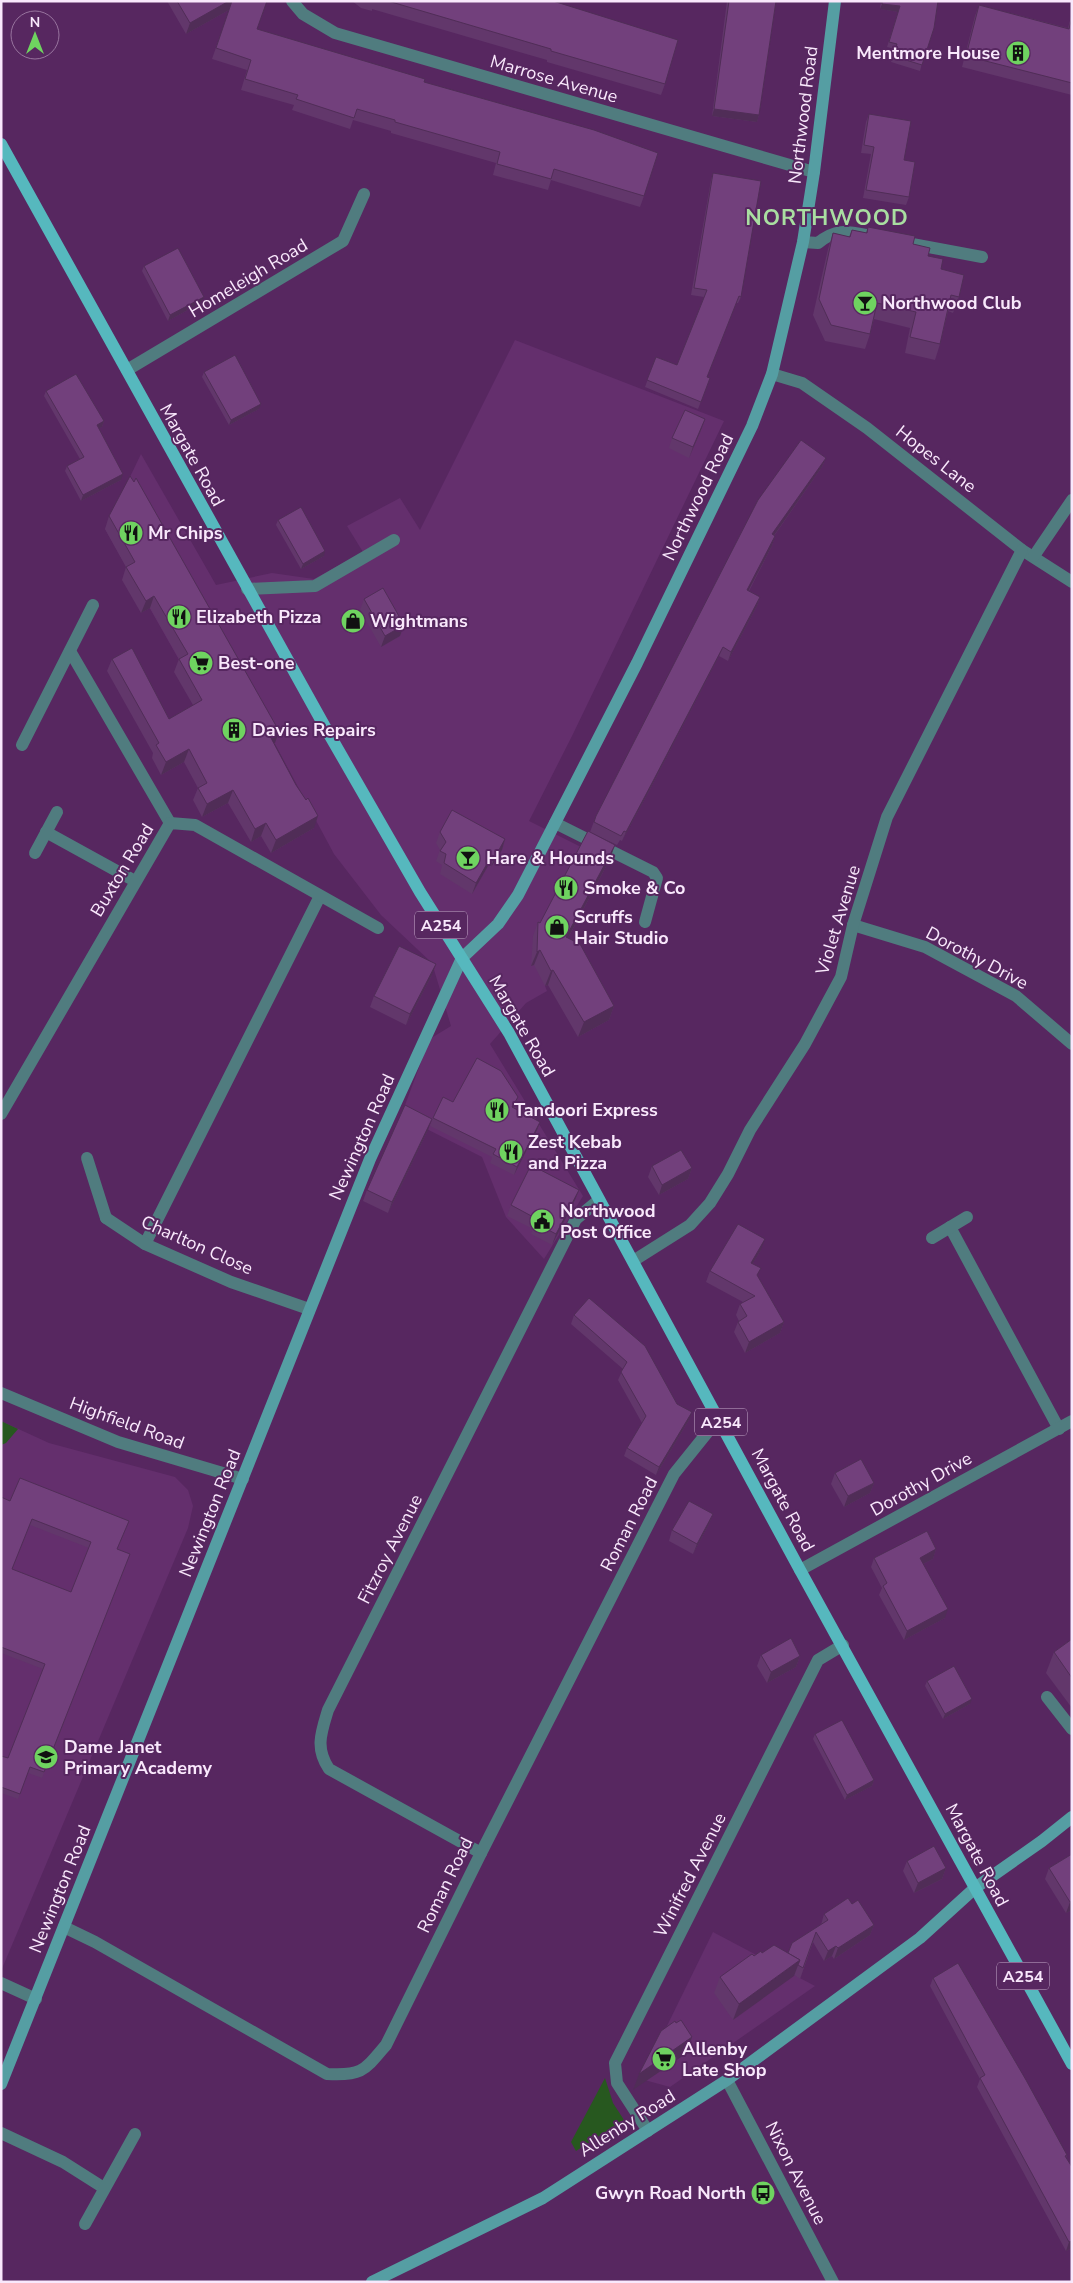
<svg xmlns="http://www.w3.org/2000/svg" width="1073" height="2283" font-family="'Nunito Sans',sans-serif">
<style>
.built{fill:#642f6d}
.green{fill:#27581f}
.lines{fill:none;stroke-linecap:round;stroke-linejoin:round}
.lane{stroke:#507c7f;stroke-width:12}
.street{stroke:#507c7f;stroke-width:12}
.secondary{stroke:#559ea3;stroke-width:12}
.primary{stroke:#56b8be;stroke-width:12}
.wall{fill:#62376b;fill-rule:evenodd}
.shaded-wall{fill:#502d57}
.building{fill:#72407c;stroke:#502d57;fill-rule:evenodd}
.labels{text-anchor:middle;stroke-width:4;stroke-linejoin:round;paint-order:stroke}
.shield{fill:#572760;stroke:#c8aecd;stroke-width:1}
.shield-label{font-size:16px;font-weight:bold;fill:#f9e8fc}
.poi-label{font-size:18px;font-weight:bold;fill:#f9e8fc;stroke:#572760;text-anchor:start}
.street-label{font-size:18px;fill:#f9e8fc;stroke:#572760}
.district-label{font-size:22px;font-weight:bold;letter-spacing:1px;fill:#a9dea1;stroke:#572760}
</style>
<rect width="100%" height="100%" fill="#572760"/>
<g class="built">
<polygon points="515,340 724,421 572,736 529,821 609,861 561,951 572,973 545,986 547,991 526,1003 490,1044 583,1196 544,1259 506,1217 482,1157 401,1116 427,1046 433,1037 451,1026 432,963 381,915 334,854 275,744 238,764 105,529 141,454 216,585 272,573 314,579 363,552 347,526 400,498 420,530"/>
<polygon points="1,1421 49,1443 175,1477 188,1490 193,1506 188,1528 1,1971"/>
<polygon points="713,1932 815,1986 670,2087 641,2079"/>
</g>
<g class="green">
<polygon points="1,1421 18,1429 6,1443 1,1445"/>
<polygon points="605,2078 613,2103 624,2120 576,2151 571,2142"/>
</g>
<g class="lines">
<g class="lane">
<polyline points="896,241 982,257"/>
<path d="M803,242l15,1c17,-14 28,-12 48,-8"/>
<polyline points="247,589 315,586 394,540"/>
<polyline points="70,651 170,823"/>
<polyline points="22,745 93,605"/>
<polyline points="555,823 653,872 657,878 645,922"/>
<polyline points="87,1158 106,1218"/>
<polyline points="145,1244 320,896"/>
<polyline points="1047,1697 1072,1729"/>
<polyline points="1,1983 36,1999"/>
</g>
<g class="street">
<polyline points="292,1 303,14 335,33 814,172"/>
<polyline points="127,370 343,241 364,194"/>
<polyline points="772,374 802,383 867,428 1022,550 1072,582"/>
<polyline points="1034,556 1072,500"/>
<polyline points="46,832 135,881"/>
<polyline points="35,853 57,812"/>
<polyline points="853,925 925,947 1016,996 1072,1044"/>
<polyline points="1,1114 170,823 195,825 378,928"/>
<polyline points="106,1218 145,1244 231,1282 309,1309"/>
<polyline points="950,1227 1059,1429"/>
<polyline points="932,1238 967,1217"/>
<polyline points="633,1261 690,1225 710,1203 728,1174 750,1130 805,1044 841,977 853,925 887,817 1022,550"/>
<polyline points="1,1393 118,1442 243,1479"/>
<polyline points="800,1570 1072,1421"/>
<path d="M481,1853l-152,-84c-14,-21 -8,-36 -1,-59l248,-491 23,-19"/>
<path d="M64,1927l31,15 232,132c35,2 37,-3 59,-29l95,-192 193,-379 45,-56"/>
<polyline points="727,2080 833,2282"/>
<polyline points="648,2131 617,2083 615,2063 818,1660 843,1645"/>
<polyline points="1,2133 63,2162 104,2188"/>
<polyline points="85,2224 135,2134"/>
</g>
<g class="secondary">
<polyline points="1,2084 370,1159 462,958 498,924 518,895 637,663 752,426 772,374 803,242 814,172 835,1"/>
<polyline points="372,2282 543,2198 727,2080 920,1938 975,1888 1042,1841 1072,1817"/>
</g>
<polyline class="primary" points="1,144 325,727 420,892 509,1033 800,1570 1072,2064"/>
</g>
<g class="wall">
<polygon points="167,1 267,1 257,29 424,82 644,196 640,207 551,180 548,190 493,175 496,163 391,133 391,131 353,120 350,129 292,110 294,105 241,90 247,70 212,59 229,10 186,34"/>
<polygon points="352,1 553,1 665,84 661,95 547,62 547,60 372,9 372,11 361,8"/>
<polygon points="727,1 776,1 759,115 757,122 712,116"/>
<polygon points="881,1 938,1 920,71 891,62 895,49 887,47 898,12 880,9"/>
<polygon points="979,5 1068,28 1072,13 1072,95 962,67 975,16"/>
<polygon points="869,114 904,160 909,197 906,205 863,198 871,154 861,153 866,122"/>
<polygon points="713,173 741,297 738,303 736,303 707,377 710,378 698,409 645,387 656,357 677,365 704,297 691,295 711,180"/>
<polygon points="868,227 913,244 928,256 941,269 959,297 953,313 948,311 940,344 935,360 905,353 910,328 874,319 870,334 865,349 825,341 813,315 828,249 833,233 849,237 852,230 866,233"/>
<polygon points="144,266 202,302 168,321 142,271"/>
<polygon points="204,372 259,409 229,425 202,377"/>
<polygon points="46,391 104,421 102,427 98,428 121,480 81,501 65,471 67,466 80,459 44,396"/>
<polygon points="705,419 701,430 689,458 669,448 672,438"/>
<polygon points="826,458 822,467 774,536 775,536 772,546 749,591 760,597 757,606 728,661 719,656 648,793 622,841 620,840 617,845 590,832 596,816 758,500"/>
<polygon points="109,516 275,743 274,744 314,828 271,853 261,836 251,842 228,803 202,817 193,800 198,788 184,762 161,775 152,758 153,753 107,671 112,659 169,719 193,705 174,672 179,659 150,608 141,613 122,580 126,567 105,529"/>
<polygon points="278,520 324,556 301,569 276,525"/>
<polygon points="364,599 404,625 400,636 381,647 360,610"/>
<polygon points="440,832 505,839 502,850 491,867 488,866 472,894 440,874 442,865 436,861 440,850 436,843"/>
<polygon points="610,859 568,938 614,1006 609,1020 578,1037 548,985 545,986 534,965 531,966 533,936 538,922 540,923"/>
<polygon points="432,975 406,1025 370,1007 374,996"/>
<polygon points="518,1097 514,1108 540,1122 537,1130 514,1175 490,1163 492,1157 430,1126 433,1118 453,1102"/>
<polygon points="428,1130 388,1213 363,1201 367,1190"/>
<polygon points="652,1166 692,1168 688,1179 659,1195 648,1177"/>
<polygon points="575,1200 552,1245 531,1234 533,1229 507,1216 511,1205"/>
<polygon points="761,1250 753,1263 758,1277 784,1322 780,1333 745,1353 734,1332 738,1322 739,1321 736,1315 740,1304 743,1302 706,1282 710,1271"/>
<polygon points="574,1315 677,1404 689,1420 656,1475 624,1456 627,1448 642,1423 618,1380 623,1369 571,1324"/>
<polygon points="835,1473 874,1483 870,1493 844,1507 831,1484"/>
<path d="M1,1497l129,57 -88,224 -14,-5 -10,26 -17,-6v-37l7,2 35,-89 -42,-16zM30,1525l59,23 -18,44 -59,-23z"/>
<polygon points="713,1514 709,1524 693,1554 669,1541 672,1530"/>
<polygon points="936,1549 933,1559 923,1564 945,1618 904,1640 879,1595 882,1588 871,1567 874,1558"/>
<polygon points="1072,1639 1072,1708 1046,1673 1054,1652"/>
<polygon points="761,1655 800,1656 796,1667 767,1683 757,1666"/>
<polygon points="927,1681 970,1704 943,1719 925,1686"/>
<polygon points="815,1734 874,1780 872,1786 845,1800 813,1739"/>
<polygon points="1072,1854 1072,1910 1066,1913 1045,1879 1049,1868"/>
<polygon points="907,1861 946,1868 942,1879 914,1893 903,1871"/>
<polygon points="852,1904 874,1925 870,1935 834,1959 832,1956 824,1961 813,1942 800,1979 794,1975 733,2020 714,1993 720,1977 754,1956 762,1953 788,1953 821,1925 824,1914"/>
<polygon points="933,1978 1067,2155 1066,2158 1072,2167 1072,2248 1066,2251 977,2087 980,2079 930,1986"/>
</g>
<g class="shaded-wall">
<polygon points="229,1 232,1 229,10 186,34 190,23"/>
<polygon points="882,4 900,6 898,12 880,9"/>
<polygon points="714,109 759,115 757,122 712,116"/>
<polygon points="204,297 202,302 168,321 170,315"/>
<polygon points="261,404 259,409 229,425 231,420"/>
<polygon points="705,419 701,430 689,458 693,447"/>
<polygon points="104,421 102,427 95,430 97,425"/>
<polygon points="826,458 822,467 768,544 772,534"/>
<polygon points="123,474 121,480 81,501 83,495"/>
<polygon points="775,536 772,546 744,599 747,590"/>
<polygon points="325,551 324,556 301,569 303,564"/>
<polygon points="154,596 150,608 141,613 146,601"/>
<polygon points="760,597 757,606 728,661 731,652"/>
<polygon points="404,625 400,636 381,647 385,636"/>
<polygon points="723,647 719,656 648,793 622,841 626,832"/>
<polygon points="279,731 275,743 265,749 270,736"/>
<polygon points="189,749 184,762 161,775 166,762"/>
<polygon points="233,790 228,803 202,817 207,804"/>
<polygon points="318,816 314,828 271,853 276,840"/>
<polygon points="266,823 261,836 251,842 255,829"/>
<polygon points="505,839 502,850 491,867 495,857"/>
<polygon points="615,845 610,859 561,951 566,937"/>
<polygon points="492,855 488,866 472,894 476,883"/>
<polygon points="540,950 534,965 531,966 537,952"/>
<polygon points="436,964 432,975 406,1025 410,1014"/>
<polygon points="553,970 548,985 545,986 551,971"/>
<polygon points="614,1006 609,1020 578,1037 584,1022"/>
<polygon points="432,1119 428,1130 388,1213 392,1202"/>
<polygon points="540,1122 537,1130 514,1175 517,1167"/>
<polygon points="692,1168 688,1179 659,1195 662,1185"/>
<polygon points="579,1190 575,1200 552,1245 556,1234"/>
<polygon points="765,1239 761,1250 747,1273 751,1263"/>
<polygon points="784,1322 780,1333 745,1353 749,1342"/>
<polygon points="692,1412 689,1420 656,1475 659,1467"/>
<polygon points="874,1483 870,1493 844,1507 848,1496"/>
<polygon points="713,1514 709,1524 693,1554 697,1544"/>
<polygon points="936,1549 933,1559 917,1567 920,1558"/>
<polygon points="948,1609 945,1618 904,1640 907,1631"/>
<polygon points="800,1656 796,1667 767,1683 771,1672"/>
<polygon points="972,1699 970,1704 943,1719 945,1714"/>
<polygon points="874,1780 872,1786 845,1800 847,1795"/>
<polygon points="946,1868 942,1879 914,1893 918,1883"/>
<polygon points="1072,1901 1072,1910 1066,1913 1070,1902"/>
<polygon points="874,1925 870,1935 834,1959 838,1948"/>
<polygon points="836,1946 832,1956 824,1961 828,1951"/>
<polygon points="800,1960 794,1976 733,2020 739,2004"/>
<polygon points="692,2037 687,2053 633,2090 639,2074"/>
<polygon points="1072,2241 1072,2248 1066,2251 1069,2242"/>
</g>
<g class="building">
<polygon points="177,1 229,1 190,23"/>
<polygon points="232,1 267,1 257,29 425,79 424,82 594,130 658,153 644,196 554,169 551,179 497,164 500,152 395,122 395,120 357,109 354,118 296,99 298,95 245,79 251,60 216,48"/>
<polygon points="388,1 553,1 678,40 665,84 551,51 551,49"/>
<polygon points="729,1 776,1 759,115 714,109"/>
<polygon points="882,1 938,1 934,28 922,65 893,56 897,44 889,42 900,6 882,4"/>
<polygon points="979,5 1069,29 1072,17 1072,83 966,56"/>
<polygon points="869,114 911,121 904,160 915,162 909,197 866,190 874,147 864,145"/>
<polygon points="713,173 761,181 741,297 739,296 707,377 710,378 701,402 647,380 656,357 677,365 707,290 694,288"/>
<polygon points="868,227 915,236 913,244 930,248 928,256 943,259 941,269 964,275 959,297 951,295 940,344 910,337 916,312 877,303 870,334 831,325 819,299 833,233 850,237 852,230 867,233"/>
<polygon points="178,248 204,297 170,315 144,266"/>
<polygon points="235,355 261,404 231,420 204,372"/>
<polygon points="76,374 104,421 97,425 123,474 83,495 67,466 84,457 46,391"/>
<polygon points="685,410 705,419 693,447 672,438"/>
<polygon points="801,440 826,458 772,534 775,536 747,590 760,597 731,652 723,647 652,783 626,832 624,831 621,836 594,822 596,816 758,500"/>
<polygon points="130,476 134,482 136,478 279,731 270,736 296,785 306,800 308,798 318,816 276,840 266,823 255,829 233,790 207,804 198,788 207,783 189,749 166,762 156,745 159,743 112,659 132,648 169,719 202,700 179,659 188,654 154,596 146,601 126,567 135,562 109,516"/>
<polygon points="301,507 325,551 303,564 278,520"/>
<polygon points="383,588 404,625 385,636 364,599"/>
<polygon points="452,810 505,839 495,857 492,855 476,883 444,863 446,854 440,851 446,842 440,832"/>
<polygon points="588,831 615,845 566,937 580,944 614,1006 584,1022 553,970 551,971 540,950 537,952 538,922 540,923"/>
<polygon points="399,946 436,964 410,1014 374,996"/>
<polygon points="477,1058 501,1071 518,1097 512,1107 540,1122 517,1167 493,1154 496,1149 433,1118 443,1097 453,1102"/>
<polygon points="405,1105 432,1119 392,1202 367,1190"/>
<polygon points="681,1150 692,1168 662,1185 652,1166"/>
<polygon points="531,1165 579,1190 556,1234 535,1223 537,1219 511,1205"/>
<polygon points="738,1224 765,1239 751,1263 761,1268 757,1275 784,1322 749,1342 738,1322 747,1316 740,1304 755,1296 710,1271"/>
<polygon points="589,1298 645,1346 677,1404 692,1412 659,1467 627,1448 646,1416 621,1372 627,1362 574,1315"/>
<polygon points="861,1459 874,1483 848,1496 835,1473"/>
<path d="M20,1478l109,43 -12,28 13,5 -86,218 -14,-5 -10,27 -19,-7v-31l7,2 37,-94 -44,-17v-150l9,4zM32,1519l59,23 -20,50 -59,-23z"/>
<polygon points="689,1501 713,1514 697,1544 672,1530"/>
<polygon points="927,1531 936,1549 920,1558 948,1609 907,1631 883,1586 887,1583 874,1558"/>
<polygon points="791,1638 800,1656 771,1672 761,1655"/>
<polygon points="1072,1639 1072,1678 1054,1652"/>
<polygon points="954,1666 972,1699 945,1714 927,1681"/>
<polygon points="842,1720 874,1780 847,1795 815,1734"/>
<polygon points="934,1846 946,1868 918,1883 907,1861"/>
<polygon points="1072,1854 1072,1901 1070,1902 1049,1868"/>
<polygon points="848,1898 852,1904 858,1900 874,1925 838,1948 836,1946 828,1951 816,1932 803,1968 798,1965 800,1960 788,1953 792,1943 828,1920 824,1914"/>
<polygon points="774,1945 800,1960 739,2004 720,1977 752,1954 754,1956 761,1951 762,1953"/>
<polygon points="958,1963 1026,2080 1067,2155 1065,2156 1072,2167 1072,2241 1069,2242 980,2078 985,2075 933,1978"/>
<polygon points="681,2020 692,2037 639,2074 661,2031 675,2021 676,2023"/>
</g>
<defs>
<symbol id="building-disc" viewBox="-11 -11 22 22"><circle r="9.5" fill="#6fd360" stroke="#572760"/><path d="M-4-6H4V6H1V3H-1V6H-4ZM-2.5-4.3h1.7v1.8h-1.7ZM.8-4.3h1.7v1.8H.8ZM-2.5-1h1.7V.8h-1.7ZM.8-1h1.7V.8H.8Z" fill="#111"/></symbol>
<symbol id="bar-disc" viewBox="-11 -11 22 22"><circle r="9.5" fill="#6fd360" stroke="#572760"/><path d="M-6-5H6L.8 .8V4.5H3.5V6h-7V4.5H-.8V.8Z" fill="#111"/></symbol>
<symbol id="restaurant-disc" viewBox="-11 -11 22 22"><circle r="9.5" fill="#6fd360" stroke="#572760"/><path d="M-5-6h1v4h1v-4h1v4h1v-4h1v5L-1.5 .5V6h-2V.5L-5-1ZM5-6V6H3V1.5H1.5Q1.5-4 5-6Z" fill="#111"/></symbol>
<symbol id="shop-disc" viewBox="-11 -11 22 22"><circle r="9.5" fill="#6fd360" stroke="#572760"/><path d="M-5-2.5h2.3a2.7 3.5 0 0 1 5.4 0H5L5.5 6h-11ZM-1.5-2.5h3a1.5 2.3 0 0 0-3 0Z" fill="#111"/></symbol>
<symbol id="supermarket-disc" viewBox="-11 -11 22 22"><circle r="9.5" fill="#6fd360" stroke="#572760"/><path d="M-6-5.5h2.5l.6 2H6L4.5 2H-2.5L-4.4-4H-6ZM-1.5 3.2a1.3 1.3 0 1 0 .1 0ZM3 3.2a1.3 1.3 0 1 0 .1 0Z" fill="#111"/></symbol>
<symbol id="civic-disc" viewBox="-11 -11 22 22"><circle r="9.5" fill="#6fd360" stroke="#572760"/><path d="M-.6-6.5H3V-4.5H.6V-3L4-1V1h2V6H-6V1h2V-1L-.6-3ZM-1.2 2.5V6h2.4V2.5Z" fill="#111"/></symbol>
<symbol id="school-disc" viewBox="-11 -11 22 22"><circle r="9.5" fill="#6fd360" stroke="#572760"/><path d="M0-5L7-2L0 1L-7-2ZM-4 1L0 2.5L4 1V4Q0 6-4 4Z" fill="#111"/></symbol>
<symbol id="bus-disc" viewBox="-11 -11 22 22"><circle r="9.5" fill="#6fd360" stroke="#572760"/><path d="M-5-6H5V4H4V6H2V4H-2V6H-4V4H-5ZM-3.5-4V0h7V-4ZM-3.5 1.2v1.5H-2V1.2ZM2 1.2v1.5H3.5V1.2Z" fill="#111"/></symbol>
</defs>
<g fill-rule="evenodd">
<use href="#building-disc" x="1004" y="39" width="28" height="28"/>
<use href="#bar-disc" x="851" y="289" width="28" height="28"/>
<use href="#restaurant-disc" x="117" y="519" width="28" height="28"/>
<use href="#restaurant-disc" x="165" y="603" width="28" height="28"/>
<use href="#shop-disc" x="339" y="607" width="28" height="28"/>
<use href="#supermarket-disc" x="187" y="649" width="28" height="28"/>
<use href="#building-disc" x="220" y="716" width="28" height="28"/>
<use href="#bar-disc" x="454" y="844" width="28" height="28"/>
<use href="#restaurant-disc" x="552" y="874" width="28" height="28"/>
<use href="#shop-disc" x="543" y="913" width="28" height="28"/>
<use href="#restaurant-disc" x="483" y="1096" width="28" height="28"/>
<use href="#restaurant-disc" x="497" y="1138" width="28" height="28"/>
<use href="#civic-disc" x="528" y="1207" width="28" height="28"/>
<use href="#school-disc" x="32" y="1743" width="28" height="28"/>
<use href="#supermarket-disc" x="650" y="2045" width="28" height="28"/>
<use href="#bus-disc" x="749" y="2179" width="28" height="28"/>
</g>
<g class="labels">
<g class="shield">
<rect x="415" y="911.5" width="52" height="27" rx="4"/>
<rect x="695" y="1408.5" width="52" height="27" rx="4"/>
<rect x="997" y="1962.5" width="52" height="27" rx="4"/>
</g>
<g class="shield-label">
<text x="441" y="931">A254</text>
<text x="721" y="1428">A254</text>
<text x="1023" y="1982">A254</text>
</g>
<g class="poi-label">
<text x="1000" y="59" text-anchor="end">Mentmore House</text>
<text x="882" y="309">Northwood Club</text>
<text x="148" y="539">Mr Chips</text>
<text x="196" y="623">Elizabeth Pizza</text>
<text x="370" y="627">Wightmans</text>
<text x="218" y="669">Best-one</text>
<text x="252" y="736">Davies Repairs</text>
<text x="486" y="864">Hare &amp; Hounds</text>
<text x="584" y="894">Smoke &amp; Co</text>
<text x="574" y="923">Scruffs<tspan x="574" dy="21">Hair Studio</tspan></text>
<text x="514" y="1116">Tandoori Express</text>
<text x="528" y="1148">Zest Kebab<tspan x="528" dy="21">and Pizza</tspan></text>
<text x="560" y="1217">Northwood<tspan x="560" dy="21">Post Office</tspan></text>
<text x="64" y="1753">Dame Janet<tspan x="64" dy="21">Primary Academy</tspan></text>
<text x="682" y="2055">Allenby<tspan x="682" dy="21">Late Shop</tspan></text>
<text x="746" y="2199" text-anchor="end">Gwyn Road North</text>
</g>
<g class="street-label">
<text transform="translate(554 79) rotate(16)" y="6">Marrose Avenue</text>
<text transform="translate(803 115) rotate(-83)" y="6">Northwood Road</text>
<text transform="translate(248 278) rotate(-31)" y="6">Homeleigh Road</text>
<text transform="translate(192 455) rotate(61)" y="6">Margate Road</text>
<text transform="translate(936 459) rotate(38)" y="6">Hopes Lane</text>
<text transform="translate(698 497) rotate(-64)" y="6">Northwood Road</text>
<text transform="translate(122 870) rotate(-59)" y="6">Buxton Road</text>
<text transform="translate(838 920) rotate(-73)" y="6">Violet Avenue</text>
<text transform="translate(977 958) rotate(28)" y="6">Dorothy Drive</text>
<text transform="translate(522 1026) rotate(60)" y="6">Margate Road</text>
<text transform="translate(362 1137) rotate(-66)" y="6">Newington Road</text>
<text transform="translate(197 1245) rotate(24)" y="6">Charlton Close</text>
<text transform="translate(127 1423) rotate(20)" y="6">Highfield Road</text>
<text transform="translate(921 1484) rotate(-29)" y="6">Dorothy Drive</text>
<text transform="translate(783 1500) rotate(62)" y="6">Margate Road</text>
<text transform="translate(210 1513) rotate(-68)" y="6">Newington Road</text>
<text transform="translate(629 1524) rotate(-63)" y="6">Roman Road</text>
<text transform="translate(390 1549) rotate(-63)" y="6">Fitzroy Avenue</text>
<text transform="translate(977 1855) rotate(62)" y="6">Margate Road</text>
<text transform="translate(690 1875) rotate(-63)" y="6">Winifred Avenue</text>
<text transform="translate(445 1885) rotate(-64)" y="6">Roman Road</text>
<text transform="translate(60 1889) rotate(-68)" y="6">Newington Road</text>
<text transform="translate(627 2123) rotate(-32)" y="6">Allenby Road</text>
<text transform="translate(796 2173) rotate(63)" y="6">Nixon Avenue</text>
</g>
<g class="district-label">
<text x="827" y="225">NORTHWOOD</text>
</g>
</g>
<rect width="1073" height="2283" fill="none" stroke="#f9e8fc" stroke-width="5"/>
<g transform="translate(35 35)"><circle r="24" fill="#572760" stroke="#98749e"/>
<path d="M0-4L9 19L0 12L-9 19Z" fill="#6fd360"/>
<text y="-8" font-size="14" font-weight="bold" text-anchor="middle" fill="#f9e8fc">N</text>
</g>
</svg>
